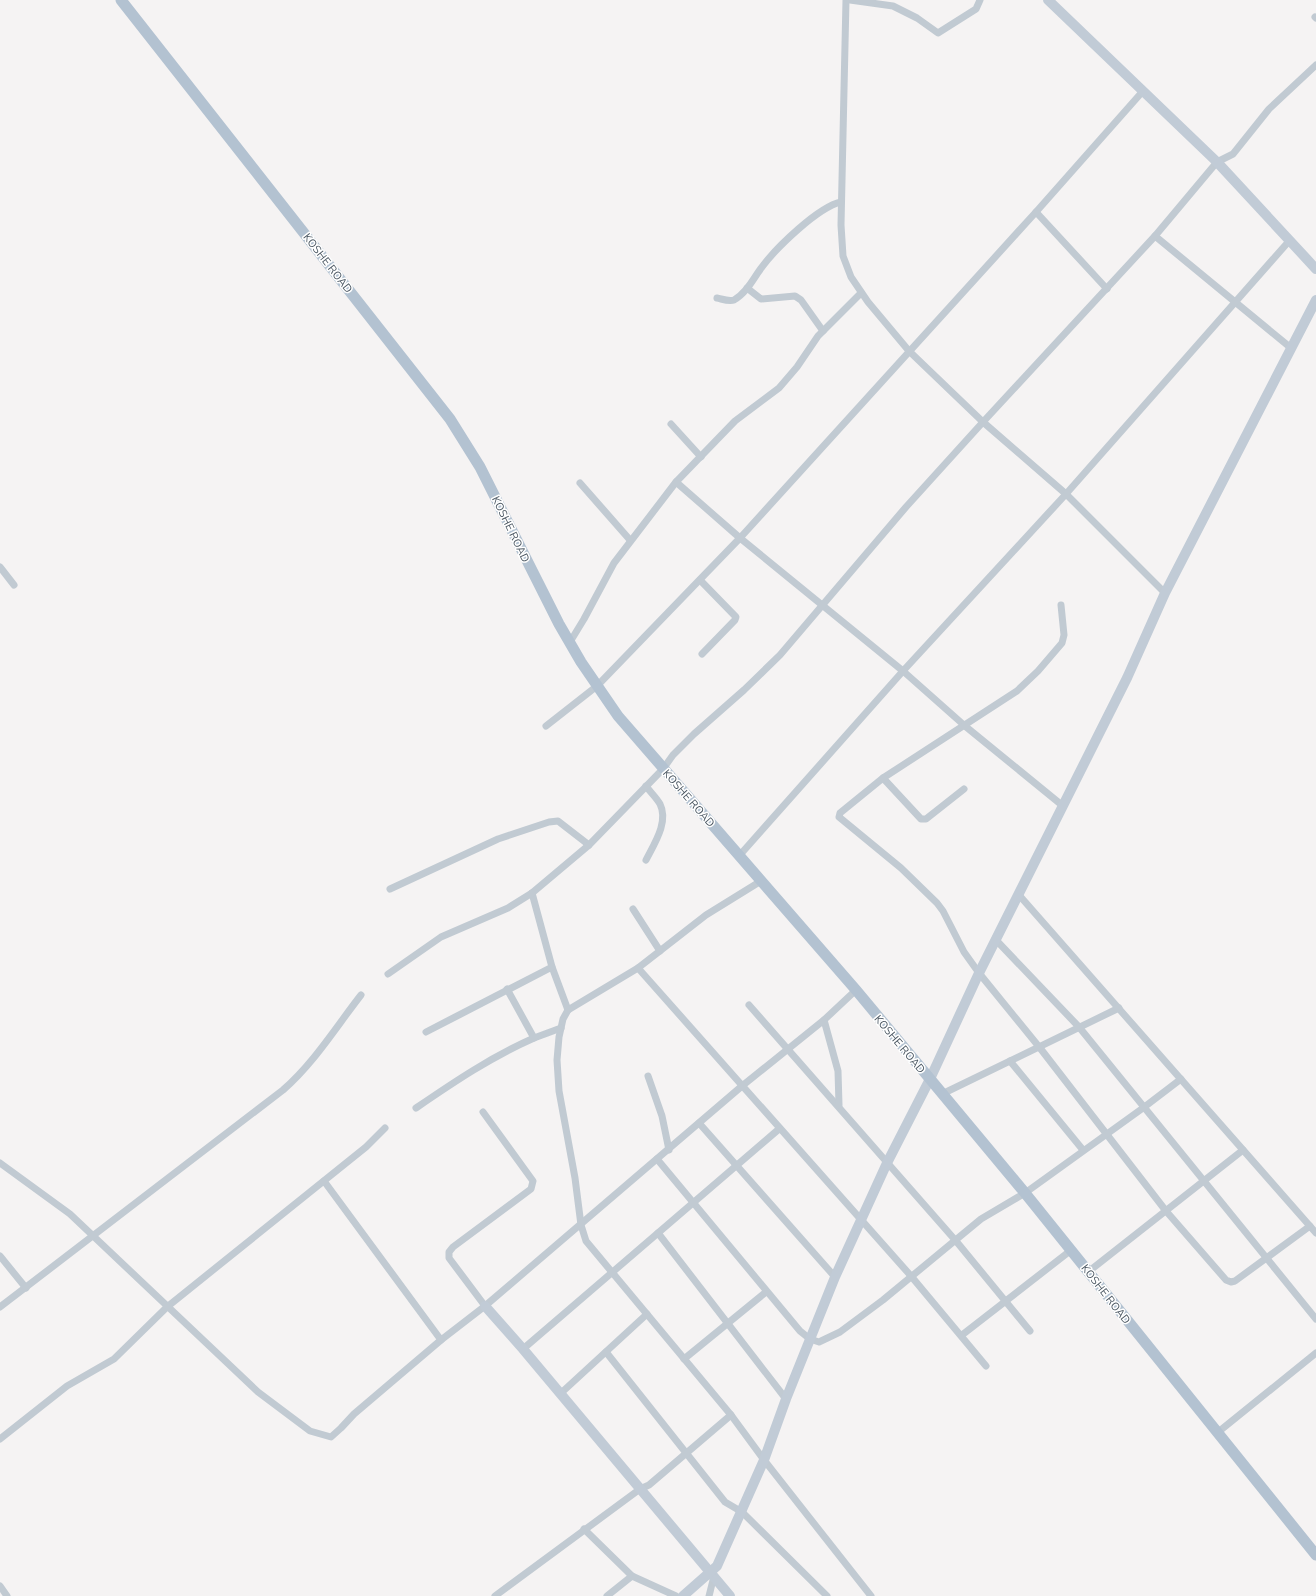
<svg xmlns="http://www.w3.org/2000/svg" width="1316" height="1596" font-family="Mulish,sans-serif">
<style>
.lines{fill:none;stroke-linecap:round;stroke-linejoin:round}
.street{stroke:#c1cad2;stroke-width:7}
.secondary{stroke:#c1cbd6;stroke-width:10}
.primary{stroke:#b3c2d1;stroke-width:11}
.labels{text-anchor:middle;stroke-width:3;stroke-linejoin:round;paint-order:stroke}
.street-label{font-size:11px;fill:#4a5661;stroke:#fff}
</style>
<rect width="100%" height="100%" fill="#f5f3f3"/>
<g class="lines">
<g class="street">
<polyline points="846,0 841,225 843,256 851,277 868,302 909,351 983,422 1066,494 1165,593"/>
<polyline points="850,0 893,6 917,18 938,33 976,9 980,0"/>
<polyline points="1315,17 1316,18"/>
<polyline points="1036,212 1107,289"/>
<polyline points="1155,236 1291,348"/>
<polyline points="747,288 761,299 795,296 801,300 823,331"/>
<path d="M717,298c5,1 12,4 17,2 13,-7 20,-23 28,-33 14,-19 56,-60 79,-65"/>
<polyline points="671,424 701,457"/>
<polyline points="676,482 740,538 903,671 965,726 1063,806"/>
<polyline points="580,483 630,540"/>
<polyline points="0,567 14,585"/>
<polyline points="700,580 736,617 735,620 702,654"/>
<polyline points="1061,605 1064,635 1062,643 1038,671 1017,691 883,778 840,813 839,817 901,868 937,903 943,911 964,952 979,973 1040,1048 1166,1211 1226,1280 1231,1282 1235,1281 1310,1226"/>
<polyline points="570,642 584,619 614,563 676,482 735,421 779,388 797,367 818,336 861,293"/>
<polyline points="546,726 597,686 740,538 1036,212 1143,91"/>
<polyline points="883,778 921,819 926,819 964,789"/>
<polyline points="739,856 903,671 1066,494 1290,240"/>
<path d="M646,860c8,-16 23,-38 14,-56 -4,-7 -10,-12 -14,-18"/>
<polyline points="761,881 706,915 638,968 568,1010 563,1019 559,1037 557,1060 559,1091 575,1178 581,1225 586,1241 731,1415 764,1460 871,1596"/>
<polyline points="390,889 498,839 549,822 558,821 589,845"/>
<polyline points="532,893 552,967 568,1010"/>
<polyline points="1019,895 1316,1233"/>
<polyline points="633,909 660,951"/>
<polyline points="996,940 1079,1027 1316,1319"/>
<polyline points="638,968 911,1276 986,1366"/>
<polyline points="388,974 441,937 508,908 532,893 589,845 663,769 673,755 694,734 744,690 780,655 906,507 983,422 1155,236 1217,162 1233,154 1269,109 1316,65"/>
<polyline points="749,1005 956,1241 1030,1331"/>
<polyline points="426,1032 552,967"/>
<polyline points="534,1038 561,1028"/>
<polyline points="1010,1061 1083,1150"/>
<polyline points="648,1076 662,1116 669,1150"/>
<polyline points="942,1094 1119,1008"/>
<polyline points="839,1105 838,1071 824,1020 856,990"/>
<path d="M416,1108c38,-26 75,-51 118,-70l-27,-49"/>
<polyline points="483,1112 533,1181 531,1189 453,1247 449,1252 449,1258 485,1306"/>
<polyline points="699,1123 835,1277"/>
<polyline points="657,1159 800,1331 810,1339 819,1342 840,1332 883,1300 981,1219 1025,1193 1143,1108 1181,1079"/>
<polyline points="0,1163 70,1214 258,1392 310,1431 331,1437 341,1428 354,1414 441,1340 485,1306 742,1086 824,1020"/>
<polyline points="324,1181 441,1340"/>
<polyline points="658,1233 786,1399"/>
<polyline points="0,1256 26,1288"/>
<polyline points="1088,1272 1243,1150"/>
<path d="M0,1307l283,-217c31,-27 53,-63 78,-95"/>
<polyline points="962,1335 1070,1251"/>
<polyline points="523,1349 779,1129"/>
<polyline points="606,1352 725,1502 742,1512 827,1596"/>
<polyline points="684,1359 766,1292"/>
<polyline points="560,1394 647,1314"/>
<polyline points="1217,1433 1316,1353"/>
<polyline points="0,1439 67,1386 114,1359 167,1307 366,1147 385,1128"/>
<polyline points="584,1529 632,1576 676,1596"/>
<polyline points="0,1586 7,1596"/>
<polyline points="495,1596 640,1489 649,1485 731,1415"/>
<polyline points="607,1596 632,1576"/>
<polyline points="709,1596 714,1576"/>
</g>
<g class="secondary">
<polyline points="1048,0 1217,162 1316,269"/>
<polyline points="485,1306 523,1349 730,1596"/>
<polyline points="683,1596 717,1566 764,1460 786,1399 835,1277 887,1163 930,1079 979,973 1127,678 1165,593 1316,300"/>
</g>
<polyline class="primary" points="121,0 450,419 480,467 559,624 581,662 618,716 856,990 1025,1193 1316,1555"/>
</g>
<g class="labels">
<g class="street-label">
<text transform="translate(328 263) rotate(52)" y="4">KOSHE ROAD</text>
<text transform="translate(511 529) rotate(64)" y="4">KOSHE ROAD</text>
<text transform="translate(689 798) rotate(49)" y="4">KOSHE ROAD</text>
<text transform="translate(900 1044) rotate(50)" y="4">KOSHE ROAD</text>
<text transform="translate(1106 1294) rotate(52)" y="4">KOSHE ROAD</text>
</g>
</g>
</svg>
